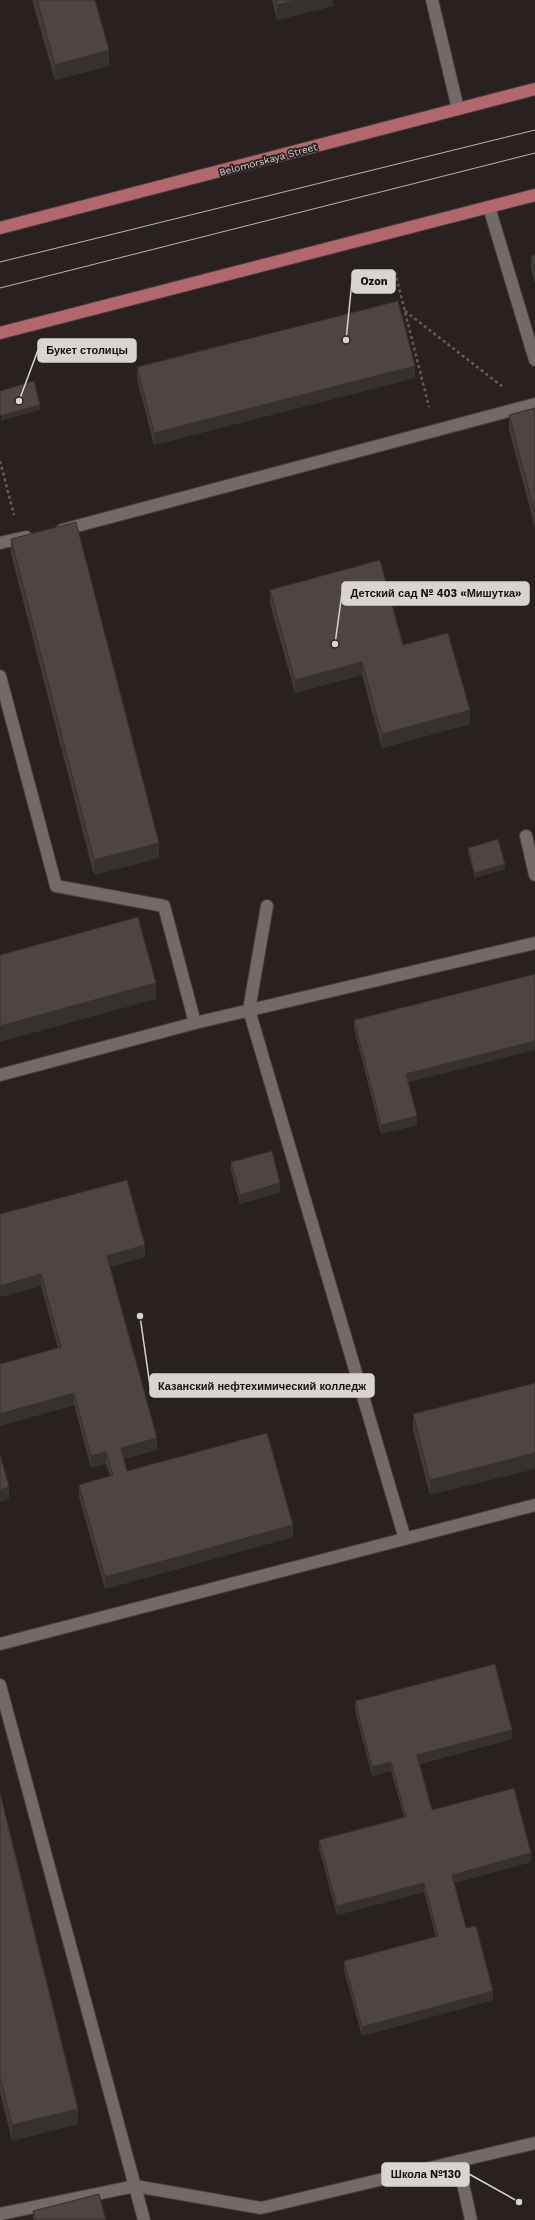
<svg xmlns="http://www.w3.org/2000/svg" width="535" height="2220" font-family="'Work Sans',sans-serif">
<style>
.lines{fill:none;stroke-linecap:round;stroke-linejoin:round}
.minor-casing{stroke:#453e3e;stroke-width:14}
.major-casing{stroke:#453e3e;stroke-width:14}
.path{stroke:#645c5b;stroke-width:2.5;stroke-dasharray:3 3;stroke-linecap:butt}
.minor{stroke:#736968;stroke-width:12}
.major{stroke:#b1676b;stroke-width:12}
.tram{stroke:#bab4b3;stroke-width:1}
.wall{fill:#423a3a}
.shaded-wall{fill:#36302f}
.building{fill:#4d4443;stroke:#36302f}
.labels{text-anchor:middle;stroke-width:3.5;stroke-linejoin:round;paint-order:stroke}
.street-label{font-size:10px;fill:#d9d3d2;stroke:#292020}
.leader{fill:none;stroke:#d9d3d2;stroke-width:1.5}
.callout-dot{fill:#d9d3d2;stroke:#292020;stroke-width:1.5}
.callout{fill:#d9d3d2;stroke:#d9d3d2;stroke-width:1.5}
.callout-label{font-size:11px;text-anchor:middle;font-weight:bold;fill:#111}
</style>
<rect width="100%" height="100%" fill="#292020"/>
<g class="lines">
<defs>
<g id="minor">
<polyline points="432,0 458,109"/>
<polyline points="489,207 535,360"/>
<polyline points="62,530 535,404"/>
<polyline points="0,543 26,537"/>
<polyline points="0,676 56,886 164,906 195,1023"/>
<polyline points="526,836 535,875"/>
<polyline points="267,906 249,1010 405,1539"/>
<polyline points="0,1075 195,1023 535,943"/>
<polyline points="0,1644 535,1505"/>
<polyline points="0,1685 144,2220"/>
<polyline points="458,2161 471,2220"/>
<polyline points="0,2214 135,2186 261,2208 535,2143"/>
</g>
<g id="major">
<polyline points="0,228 535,89"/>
<polyline points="0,333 535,195"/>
</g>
</defs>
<use href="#minor" class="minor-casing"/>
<use href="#major" class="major-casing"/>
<g class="path">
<polyline points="395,272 429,407"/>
<polyline points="405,311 503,387"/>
<polyline points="0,461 14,515"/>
</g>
<use href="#minor" class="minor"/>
<use href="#major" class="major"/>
<g class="tram">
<polyline points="0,262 535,130"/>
<polyline points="0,288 535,153"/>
</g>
</g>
<g class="wall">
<polygon points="32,0 95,0 109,66 55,80"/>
<polygon points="272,0 333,0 333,6 277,20"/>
<polygon points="535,255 535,283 531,268 531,256"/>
<polygon points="137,367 415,378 154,445 137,379"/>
<polygon points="535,408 535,528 509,430 509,415"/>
<polygon points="11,539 159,858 94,875 11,554"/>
<polygon points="270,590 403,645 470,724 382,748 362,675 295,693 270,604"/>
<polygon points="468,848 505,869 475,878 468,853"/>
<polygon points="354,1020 408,1082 417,1125 381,1134 354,1029"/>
<polygon points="231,1162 280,1192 240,1204 231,1171"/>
<polygon points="0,1214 145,1257 110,1267 157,1450 124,1459 127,1471 293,1537 105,1589 79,1497 79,1485 110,1476 106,1464 91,1468 74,1405 0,1426 0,1364 58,1348 41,1286 0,1297"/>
<polygon points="535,1383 430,1495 413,1430 413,1414"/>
<polygon points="355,1701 512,1739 420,1764 432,1810 531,1862 454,1883 466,1928 493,2000 362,2036 344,1970 344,1961 436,1937 424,1892 337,1915 319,1849 319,1840 404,1817 391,1771 372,1776 355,1710"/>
<polygon points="0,1793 78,2124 12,2141 0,2092"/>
<polygon points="33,2211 106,2220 33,2220"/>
</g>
<g class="shaded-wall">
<polygon points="296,0 333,0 333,6 277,20 277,5"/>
<polygon points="109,50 109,66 55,80 55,65"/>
<polygon points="415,366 415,378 154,445 154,433"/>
<polygon points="40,405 40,410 1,421 1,416"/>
<polygon points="362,662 362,675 295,693 295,680"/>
<polygon points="470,710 470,724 382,748 382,734"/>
<polygon points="159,843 159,858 94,875 94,860"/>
<polygon points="505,864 505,869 475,878 475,873"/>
<polygon points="156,983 156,999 0,1042 0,1026"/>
<polygon points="535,1041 535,1050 406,1083 406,1074"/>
<polygon points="417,1116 417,1125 381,1134 381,1125"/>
<polygon points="280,1183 280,1192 240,1204 240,1195"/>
<polygon points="145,1245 145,1257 107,1268 107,1256"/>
<polygon points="41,1274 41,1286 0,1297 0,1286"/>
<polygon points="74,1393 74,1405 0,1426 0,1414"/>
<polygon points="157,1438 157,1450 121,1460 121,1448"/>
<polygon points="106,1452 106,1464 91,1468 91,1456"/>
<polygon points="535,1453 535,1469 430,1495 430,1480"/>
<polygon points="9,1487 9,1499 0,1502 0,1490"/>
<polygon points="293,1525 293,1537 105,1589 105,1577"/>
<polygon points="512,1730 512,1739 417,1764 417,1755"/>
<polygon points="391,1762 391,1771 372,1776 372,1767"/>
<polygon points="531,1853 531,1862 452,1884 452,1875"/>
<polygon points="424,1883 424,1892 337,1915 337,1906"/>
<polygon points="493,1991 493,2000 362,2036 362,2027"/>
<polygon points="78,2109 78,2124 12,2141 12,2125"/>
</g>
<g class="building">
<polygon points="37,0 95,0 109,50 55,65"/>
<polygon points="276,0 296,0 277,5"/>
<polygon points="535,255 535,272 531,256"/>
<polygon points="398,301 415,366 154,433 137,367"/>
<polygon points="34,381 40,405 1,416 0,413 0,391"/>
<polygon points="535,408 535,513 509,415"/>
<polygon points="76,522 159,843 94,860 11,539"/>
<polygon points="380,560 403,645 448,633 470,710 382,734 362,662 295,680 270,590"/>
<polygon points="498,839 505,864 475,873 468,848"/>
<polygon points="138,917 156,983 0,1026 0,955"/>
<polygon points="535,974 535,1041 406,1074 417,1116 381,1125 354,1020"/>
<polygon points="272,1151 280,1183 240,1195 231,1162"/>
<polygon points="127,1180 145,1245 107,1256 157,1438 121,1448 127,1471 267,1433 293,1525 105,1577 79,1485 113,1475 106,1452 91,1456 74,1393 0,1414 0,1364 61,1347 41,1274 0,1286 0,1214"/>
<polygon points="535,1383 535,1453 430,1480 413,1414"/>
<polygon points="0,1454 9,1487 0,1490"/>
<polygon points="495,1664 512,1730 417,1755 432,1810 514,1788 531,1853 452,1875 466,1928 476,1926 493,1991 362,2027 344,1961 438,1936 424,1883 337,1906 319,1840 406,1817 391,1762 372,1767 355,1701"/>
<polygon points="0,1793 78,2109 12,2125 0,2077"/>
<polygon points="99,2194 106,2220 35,2220 33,2211"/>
</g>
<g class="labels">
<g class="street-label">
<text transform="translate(268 159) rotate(-15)" y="4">Belomorskaya Street</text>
</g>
</g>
<path class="leader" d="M346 340L352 281M19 401L38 350M335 644L342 593M140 1316L150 1386M519 2202L469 2174"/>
<g class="callout-dot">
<circle cx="346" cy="340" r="4"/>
<circle cx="19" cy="401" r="4"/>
<circle cx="335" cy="644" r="4"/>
<circle cx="140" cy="1316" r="4"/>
<circle cx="519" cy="2202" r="4"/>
</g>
<g class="callout">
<rect x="352" y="270" width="43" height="23" rx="4"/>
<rect x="38" y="339" width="98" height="23" rx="4"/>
<rect x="342" y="582" width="187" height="23" rx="4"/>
<rect x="150" y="1374" width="224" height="23" rx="4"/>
<rect x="382" y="2163" width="87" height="23" rx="4"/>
</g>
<g class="callout-label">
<text x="374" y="285">Ozon</text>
<text x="87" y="354">Букет столицы</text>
<text x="436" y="597">Детский сад № 403 «Мишутка»</text>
<text x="262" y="1390">Казанский нефтехимический колледж</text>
<text x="426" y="2178">Школа №130</text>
</g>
</svg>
